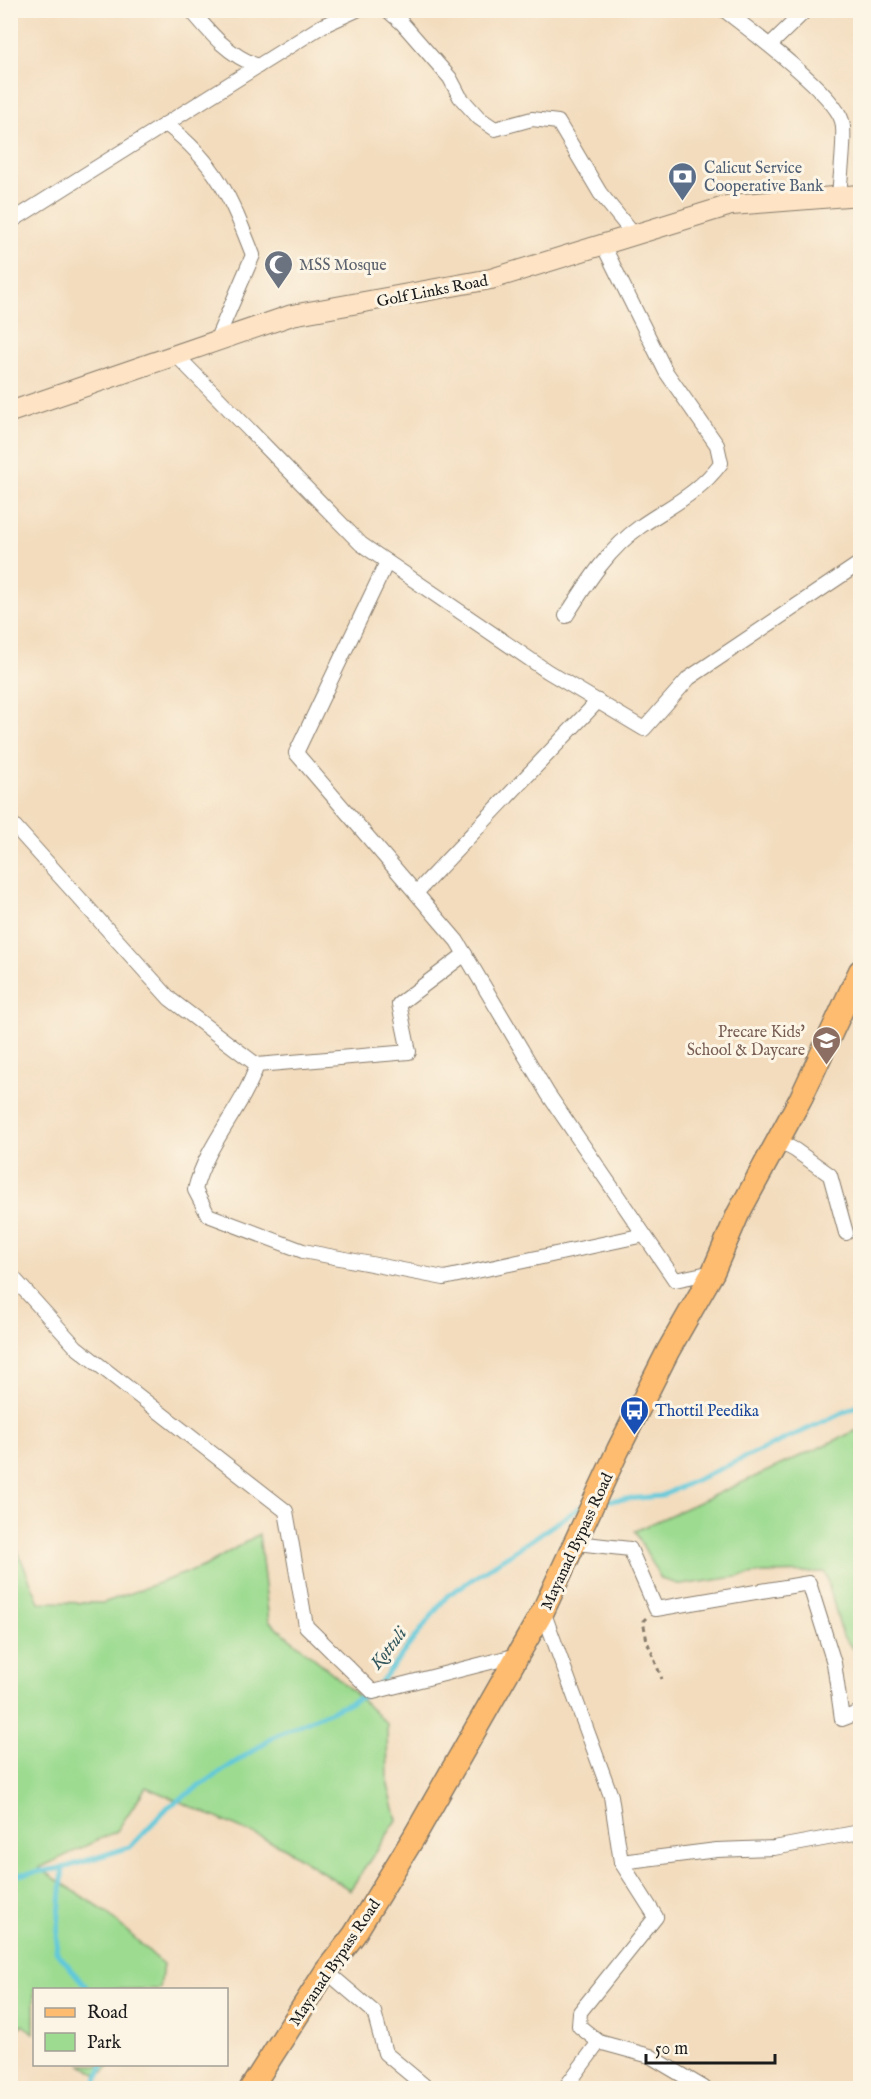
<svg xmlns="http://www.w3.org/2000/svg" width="871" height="2099" font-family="'IM FELL English',serif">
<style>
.green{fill:#9cdb90;stroke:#5c7c56;stroke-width:1.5}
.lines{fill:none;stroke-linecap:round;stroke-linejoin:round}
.stream{stroke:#5fc8da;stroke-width:5}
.minor-casing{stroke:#887c6c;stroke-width:16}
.secondary-casing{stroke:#887c6c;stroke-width:22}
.primary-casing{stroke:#887c6c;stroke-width:25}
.path{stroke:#887c6c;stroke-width:3;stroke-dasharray:4.5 4.5;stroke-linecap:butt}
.minor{stroke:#fff;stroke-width:14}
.secondary{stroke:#fee4c5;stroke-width:20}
.primary{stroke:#fdbc6f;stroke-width:22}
.labels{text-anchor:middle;stroke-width:6;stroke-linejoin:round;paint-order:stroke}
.service-label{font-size:16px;fill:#4e5e75;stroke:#fcf5e5;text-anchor:start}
.worship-label{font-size:16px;fill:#5b616d;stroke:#fcf5e5;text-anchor:start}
.street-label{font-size:16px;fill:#1c1c1c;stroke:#fcf5e5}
.education-label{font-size:16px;fill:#785e54;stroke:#fcf5e5;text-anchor:end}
.transit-label{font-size:16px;fill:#164399;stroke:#fcf5e5;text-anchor:start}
.water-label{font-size:18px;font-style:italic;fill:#33585e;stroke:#fcf5e5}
</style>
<rect width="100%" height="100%" fill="#fcf5e5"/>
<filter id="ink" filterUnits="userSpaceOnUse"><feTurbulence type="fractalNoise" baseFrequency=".0167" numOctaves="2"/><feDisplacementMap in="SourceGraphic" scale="12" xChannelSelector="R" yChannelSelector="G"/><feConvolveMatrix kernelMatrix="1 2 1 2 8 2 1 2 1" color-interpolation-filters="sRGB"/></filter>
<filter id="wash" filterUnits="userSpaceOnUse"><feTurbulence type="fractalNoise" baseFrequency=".008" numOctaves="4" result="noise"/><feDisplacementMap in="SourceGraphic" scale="24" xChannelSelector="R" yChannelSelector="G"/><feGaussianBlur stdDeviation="1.35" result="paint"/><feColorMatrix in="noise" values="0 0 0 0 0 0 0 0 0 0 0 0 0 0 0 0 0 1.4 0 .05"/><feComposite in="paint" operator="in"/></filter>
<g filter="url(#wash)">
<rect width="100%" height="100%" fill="#f3dcbd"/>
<g class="green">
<polygon points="860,1429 860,1656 843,1637 825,1572 763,1573 681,1585 661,1579 635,1531"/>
<polygon points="259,1534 269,1621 336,1676 387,1724 388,1785 397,1820 350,1890 285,1848 146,1787 117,1831 39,1868 106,1912 163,1964 160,1989 34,1990 34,2033 22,2025 11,2042 11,1535 39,1602 103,1603 205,1566"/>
<polygon points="82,2065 110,2065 99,2076"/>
</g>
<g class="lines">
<g class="stream">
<polyline points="602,1501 661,1496 860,1405"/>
<polyline points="10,1876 63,1868"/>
<polyline points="89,1990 56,1951 63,1868 130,1847 168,1807 275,1736 373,1692 447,1596 582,1506"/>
<polyline points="94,2088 103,2064"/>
</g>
</g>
</g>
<g filter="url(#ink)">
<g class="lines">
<defs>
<g id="minor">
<path d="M191,10c20,24 37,45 67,56l64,-40 35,-16"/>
<polyline points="387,10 402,23 450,78 460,97 479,118 495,129 532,119 558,122 600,193 634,235"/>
<path d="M724,10c26,20 110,83 118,111 4,14 -2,58 -3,75"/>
<polyline points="770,45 806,10"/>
<path d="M166,124c51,40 64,72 87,131l-37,86"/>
<polyline points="10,222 258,66"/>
<polyline points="176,355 361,544 547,671 644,729 689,678 860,563"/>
<polyline points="387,562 296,753 457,941 548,1094 675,1280 713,1272"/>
<path d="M566,616c21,-33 42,-67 75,-90 29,-20 58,-33 80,-63l-4,-18 -51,-73 -63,-127"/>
<path d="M10,821l160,178 87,66c-15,45 -51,79 -62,125l13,25 95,36 141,27 200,-43"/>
<polyline points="416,893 598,701"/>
<polyline points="257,1065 409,1052 399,1004 465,954"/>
<polyline points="778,1141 795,1150 830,1175 846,1233"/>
<polyline points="10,1274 76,1347 286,1511 306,1626 373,1692 518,1655"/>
<polyline points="577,1543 630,1549 656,1609 809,1583 834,1663 842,1719 860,1712"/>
<polyline points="543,1611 611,1796 621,1862 656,1917 580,2012 579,2026 599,2042 650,2056 704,2088"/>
<polyline points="621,1862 717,1850 774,1848 860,1832"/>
<polyline points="326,1971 374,2012 385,2053 427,2088"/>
<polyline points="565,2088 599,2042"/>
</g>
<polyline id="secondary" points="10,412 292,315 491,279 731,205 860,195"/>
<polyline id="primary" points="251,2088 326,1971 354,1935 414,1837 543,1611 618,1450 668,1351 713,1272 738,1214 801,1098 860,971"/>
</defs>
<use href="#minor" class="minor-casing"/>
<use href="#secondary" class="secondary-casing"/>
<use href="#primary" class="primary-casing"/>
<polyline class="path" points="646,1618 643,1621 647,1641 662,1679"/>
<use href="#minor" class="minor"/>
<use href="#secondary" class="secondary"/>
<use href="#primary" class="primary"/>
</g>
</g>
<defs>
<symbol id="bank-pin" viewBox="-11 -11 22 30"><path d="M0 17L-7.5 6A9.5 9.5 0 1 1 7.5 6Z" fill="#5c6f8a" stroke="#fcf5e5"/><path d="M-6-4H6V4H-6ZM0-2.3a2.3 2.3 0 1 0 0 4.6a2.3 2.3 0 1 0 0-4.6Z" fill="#fff"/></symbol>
<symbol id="mosque-pin" viewBox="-11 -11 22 30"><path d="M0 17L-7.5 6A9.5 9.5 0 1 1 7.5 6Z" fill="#6b7280" stroke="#fcf5e5"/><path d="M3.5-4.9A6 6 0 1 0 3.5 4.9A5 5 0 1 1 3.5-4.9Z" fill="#fff"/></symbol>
<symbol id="school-pin" viewBox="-11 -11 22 30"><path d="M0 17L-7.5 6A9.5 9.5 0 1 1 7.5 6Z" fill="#8d6e63" stroke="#fcf5e5"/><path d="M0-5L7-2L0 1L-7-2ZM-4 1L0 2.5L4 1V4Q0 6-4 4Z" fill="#fff"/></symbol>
<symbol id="bus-pin" viewBox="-11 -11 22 30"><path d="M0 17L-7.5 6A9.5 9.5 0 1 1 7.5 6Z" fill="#1a4fb4" stroke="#fcf5e5"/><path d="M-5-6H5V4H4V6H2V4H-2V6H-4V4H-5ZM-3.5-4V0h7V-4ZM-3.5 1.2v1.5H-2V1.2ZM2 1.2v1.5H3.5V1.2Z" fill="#fff"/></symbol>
</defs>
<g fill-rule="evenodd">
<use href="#bank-pin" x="666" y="160" width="33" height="45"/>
<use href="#mosque-pin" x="262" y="248" width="33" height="45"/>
<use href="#school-pin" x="810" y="1024" width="33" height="45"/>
<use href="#bus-pin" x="618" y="1394" width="33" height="45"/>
</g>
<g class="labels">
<g class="service-label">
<text x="704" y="173">Calicut Service<tspan x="704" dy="18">Cooperative Bank</tspan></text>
</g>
<g class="worship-label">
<text x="299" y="270">MSS Mosque</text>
</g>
<g class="street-label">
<text transform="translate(432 290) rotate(-11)" y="6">Golf Links Road</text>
<text transform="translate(576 1541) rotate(-65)" y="6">Mayanad Bypass Road</text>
<text transform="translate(334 1962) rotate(-56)" y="6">Mayanad Bypass Road</text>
</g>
<g class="education-label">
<text x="805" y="1037">Precare Kids'<tspan x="805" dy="18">School &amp; Daycare</tspan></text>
</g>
<g class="transit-label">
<text x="655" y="1416">Thottil Peedika</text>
</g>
<g class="water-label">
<text transform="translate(388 1648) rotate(-52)" y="6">Kottuli</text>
</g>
</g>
<rect width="871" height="2099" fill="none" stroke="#fcf5e5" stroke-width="36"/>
<rect x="33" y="1988" width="195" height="78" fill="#fcf5e5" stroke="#a29e95" stroke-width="1.5"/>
<rect x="45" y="2008" width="30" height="9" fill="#fdbc6f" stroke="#a29e95" stroke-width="1.5"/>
<text x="87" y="2018" font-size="18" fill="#1c1c1c">Road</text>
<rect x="45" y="2033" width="30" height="18" fill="#9cdb90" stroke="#a29e95" stroke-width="1.5"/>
<text x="87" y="2048" font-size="18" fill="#1c1c1c">Park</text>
<path d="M646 2054v9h129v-9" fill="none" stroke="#1c1c1c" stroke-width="3"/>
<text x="655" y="2054" font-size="18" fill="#1c1c1c" stroke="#fcf5e5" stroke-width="4.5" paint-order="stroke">50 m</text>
</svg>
